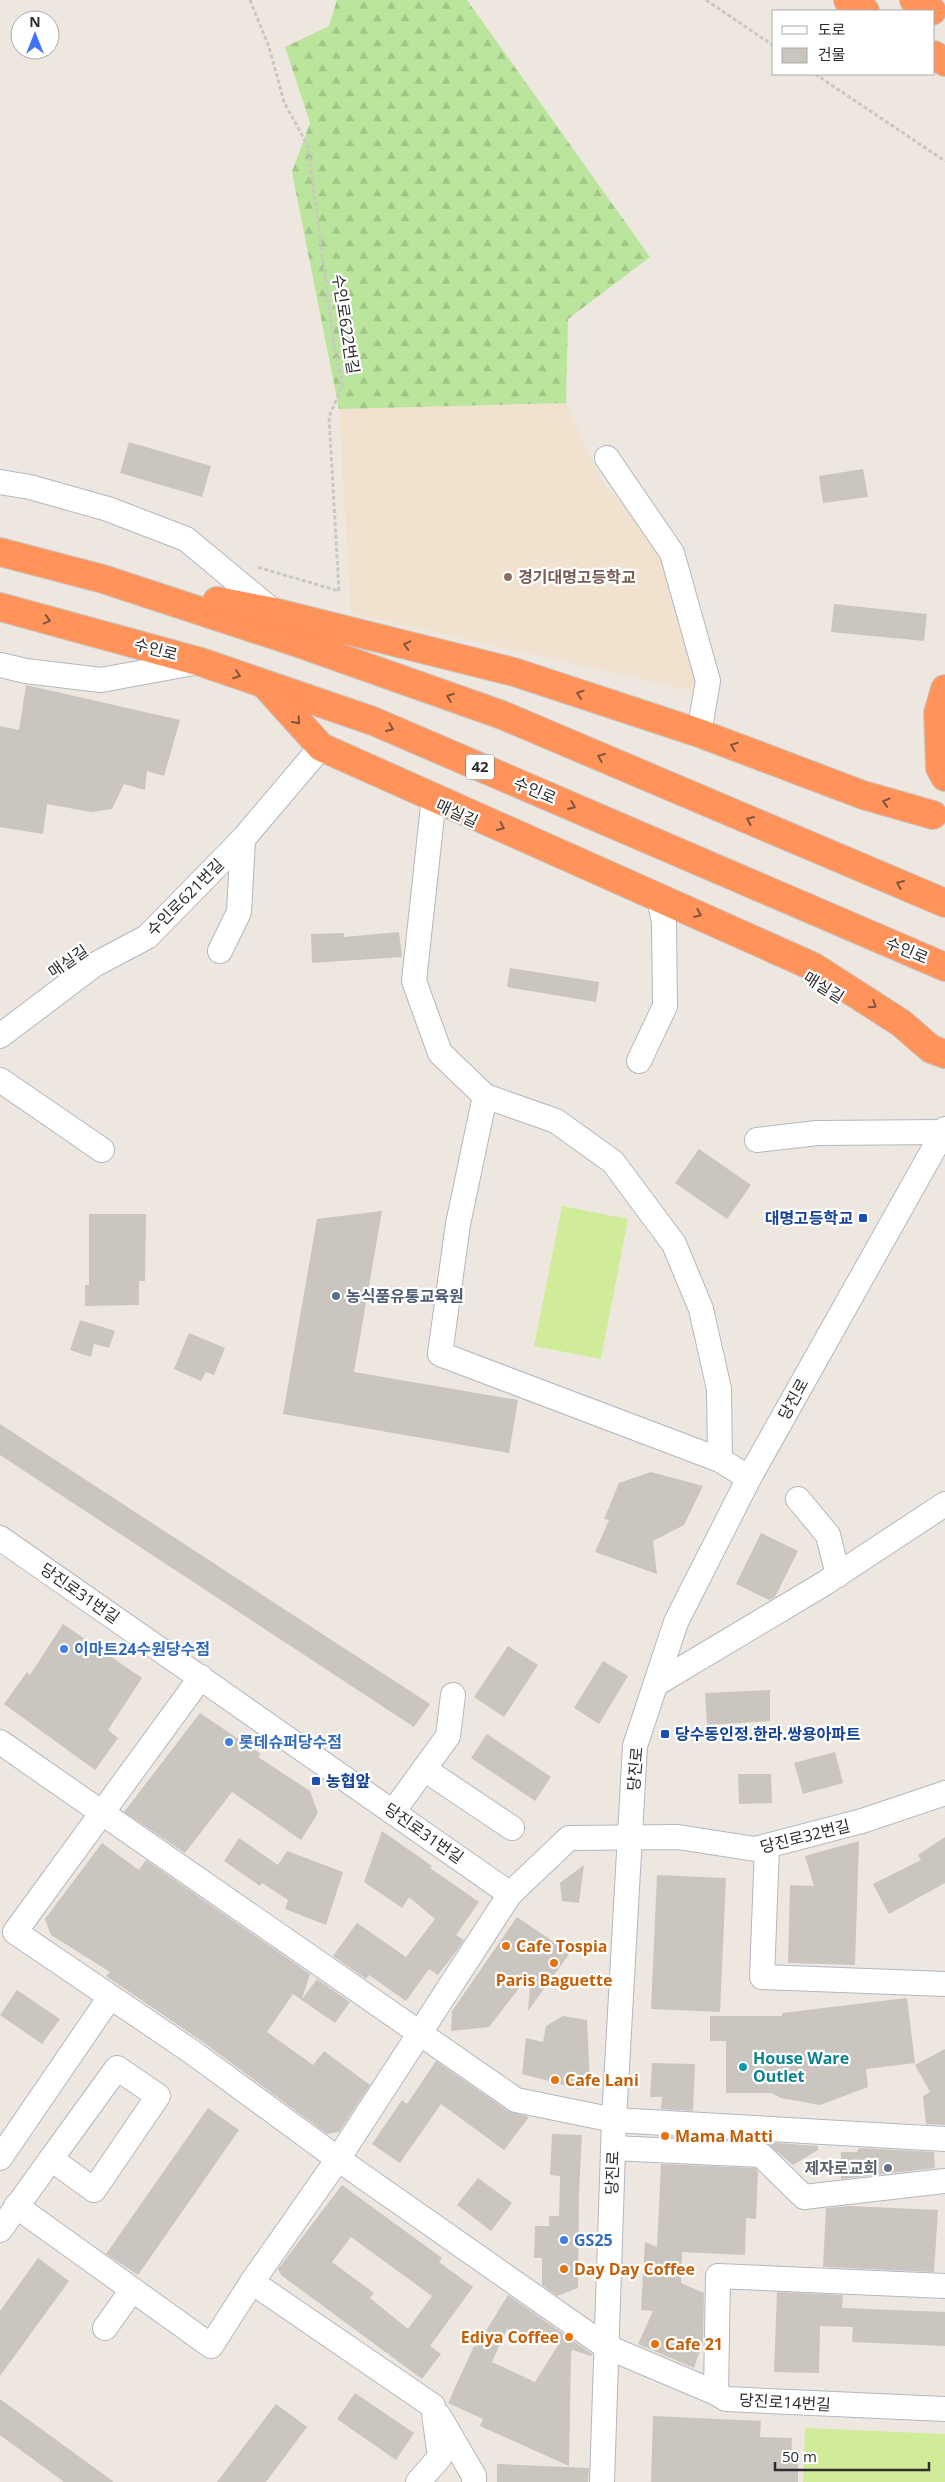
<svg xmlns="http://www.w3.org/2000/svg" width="945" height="2482" font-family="'Open Sans','Noto Sans KR',sans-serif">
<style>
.education{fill:#f0e2cf}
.forest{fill:url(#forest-firs)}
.pitch{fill:#d0ec98}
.building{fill:#cac5be;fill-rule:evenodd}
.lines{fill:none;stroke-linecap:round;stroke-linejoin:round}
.minor-casing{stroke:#b3b7c0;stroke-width:26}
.highway-casing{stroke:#c8c8c8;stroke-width:30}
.path{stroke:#c8c8c8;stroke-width:3;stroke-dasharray:4 2.5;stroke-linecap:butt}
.minor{stroke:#fff;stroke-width:24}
.highway{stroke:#ff935a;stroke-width:28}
.oneway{stroke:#81563f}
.education-dot{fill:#8d6e63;stroke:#fff;stroke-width:2}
.transit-dot{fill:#1a4fb4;stroke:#fff;stroke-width:2}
.service-dot{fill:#5c6f8a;stroke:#fff;stroke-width:2}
.shop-dot{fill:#3f7fe0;stroke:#fff;stroke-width:2}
.food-dot{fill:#e8710a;stroke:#fff;stroke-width:2}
.culture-dot{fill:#0f9aa8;stroke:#fff;stroke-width:2}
.worship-dot{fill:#6b7280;stroke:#fff;stroke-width:2}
.labels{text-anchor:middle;stroke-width:4.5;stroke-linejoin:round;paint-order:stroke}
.shield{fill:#fff;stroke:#6c6c6c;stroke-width:1}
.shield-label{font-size:15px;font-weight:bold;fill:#2d2d2d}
.street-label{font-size:16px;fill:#2d2d2d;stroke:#fff}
.education-label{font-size:16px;font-weight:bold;fill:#785e54;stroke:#fff;text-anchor:start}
.transit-label{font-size:16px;font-weight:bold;fill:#164399;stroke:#fff;text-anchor:start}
.service-label{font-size:16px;font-weight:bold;fill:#4e5e75;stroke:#fff;text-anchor:start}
.shop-label{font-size:16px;font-weight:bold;fill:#366cbe;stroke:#fff;text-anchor:start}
.food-label{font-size:16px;font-weight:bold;fill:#c56008;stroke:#fff;text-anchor:start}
.culture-label{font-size:16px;font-weight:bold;fill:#0d838f;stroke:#fff;text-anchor:start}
.worship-label{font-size:16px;font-weight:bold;fill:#5b616d;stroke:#fff;text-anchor:end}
</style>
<defs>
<pattern id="forest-firs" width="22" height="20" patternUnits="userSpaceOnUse" patternTransform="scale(1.25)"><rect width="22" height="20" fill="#bbe59c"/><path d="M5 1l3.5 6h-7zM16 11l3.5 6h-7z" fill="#a1c587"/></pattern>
</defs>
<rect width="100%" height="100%" fill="#eee7e0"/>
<polygon class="education" points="566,403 602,482 655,540 697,666 693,691 351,613 339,409"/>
<polygon class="forest" points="337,0 467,0 650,257 568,319 566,403 339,409 292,172 310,123 285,47 329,26"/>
<g class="pitch">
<polygon points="562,1206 628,1219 601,1359 534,1346"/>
<polygon points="805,2428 945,2434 945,2482 803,2482"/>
</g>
<g class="building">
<polygon points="129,442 211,466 202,497 120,473"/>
<polygon points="863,469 868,497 823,503 819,476"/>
<polygon points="834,604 927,614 924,641 831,632"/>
<polygon points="26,685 180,720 164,776 147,771 145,790 124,784 112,809 91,812 47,804 43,834 0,827 0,726 19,730"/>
<polygon points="399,932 402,957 312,963 311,934 344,933 344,937"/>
<polygon points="510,968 599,982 596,1002 507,987"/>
<polygon points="699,1149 751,1185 727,1219 675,1183"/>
<polygon points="382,1211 354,1372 518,1400 509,1453 283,1414 317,1219"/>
<polygon points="89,1214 146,1214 145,1281 139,1281 139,1305 85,1306 85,1285 89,1285"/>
<polygon points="80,1320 115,1331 109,1348 94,1344 91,1357 70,1350"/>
<polygon points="189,1333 225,1348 214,1375 206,1372 201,1381 174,1369"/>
<polygon points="0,1424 430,1704 414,1727 0,1455"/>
<polygon points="651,1472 703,1486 684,1525 653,1541 657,1574 595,1552 609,1520 604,1519 619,1483"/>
<polygon points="761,1533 798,1551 775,1597 769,1600 736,1584"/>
<polygon points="63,1624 142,1678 108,1730 118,1738 95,1770 4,1704 27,1672 30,1675"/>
<polygon points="508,1646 538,1665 504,1717 474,1697"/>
<polygon points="603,1661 628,1676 599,1724 574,1708"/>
<polygon points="770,1690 770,1721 707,1725 705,1693"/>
<polygon points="200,1713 261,1754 258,1757 310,1791 318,1813 301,1840 232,1792 185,1853 124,1812"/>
<polygon points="487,1734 551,1777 535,1801 471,1758"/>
<polygon points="835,1752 843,1783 803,1794 794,1763"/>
<polygon points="738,1774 771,1774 772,1803 739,1804"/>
<polygon points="382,1831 432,1866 430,1868 479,1902 456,1935 464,1940 458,1949 438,1975 429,1969 406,2001 369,1975 366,1979 333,1956 357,1923 406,1957 435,1919 409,1897 402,1908 364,1882"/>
<polygon points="945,1837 945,1883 889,1914 873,1884 921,1860 918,1855"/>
<polygon points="239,1838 278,1865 287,1851 343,1872 326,1925 285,1909 288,1900 262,1883 260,1886 224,1861"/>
<polygon points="859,1841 855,1965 788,1963 790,1885 814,1886 805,1856"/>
<polygon points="102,1843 139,1870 146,1860 310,1974 302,1999 317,1979 350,2002 335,2023 293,1994 267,2032 313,2065 324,2051 370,2085 339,2132 327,2134 203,2042 106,1976 110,1972 51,1935 45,1919"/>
<polygon points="584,1865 579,1903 562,1901 560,1883"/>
<polygon points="657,1875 726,1878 720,2012 651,2009"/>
<polygon points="517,1917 570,1953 528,2011 531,1973 489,2027 451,2031 452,2011"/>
<polygon points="17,1990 60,2019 42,2044 0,2015"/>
<polygon points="907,1998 915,2063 866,2069 868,2087 820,2105 781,2098 771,2093 726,2093 726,2041 710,2041 710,2016 782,2016 782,2013"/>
<polygon points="563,2016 587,2020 590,2084 579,2089 522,2074 526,2038 543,2042 546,2026"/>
<polygon points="945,2049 945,2125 926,2124 923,2096 930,2092 915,2065"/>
<polygon points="436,2061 508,2111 529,2117 504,2150 441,2104 400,2163 372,2144 402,2100 407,2104"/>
<polygon points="652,2063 695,2064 693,2111 661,2109 662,2097 650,2097"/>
<polygon points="208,2108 239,2130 138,2275 106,2254"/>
<polygon points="552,2134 582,2135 579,2192 578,2288 557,2296 542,2285 542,2258 534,2258 535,2226 549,2226 549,2216 559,2216 560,2176 550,2175"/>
<polygon points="765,2142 818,2146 818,2150 793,2165"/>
<polygon points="859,2148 934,2152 935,2168 841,2179 841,2152 857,2152"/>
<polygon points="661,2164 755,2168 758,2171 756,2219 746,2218 745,2255 682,2252 681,2283 704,2293 703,2342 694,2368 638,2344 653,2311 641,2310 645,2242 657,2247"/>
<polygon points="478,2178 512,2203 491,2231 457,2205"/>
<path d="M342,2185l100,73 -3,4 34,25 -43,59 11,8 -19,25 -141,-104 -3,-6zM351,2237l81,59 -24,33 -38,-31 4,-5 -42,-31z"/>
<polygon points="849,2206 938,2210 934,2272 823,2267 826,2208"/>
<polygon points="38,2258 69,2281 0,2376 0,2311"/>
<polygon points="777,2292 843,2295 842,2308 945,2312 945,2346 852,2342 853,2327 820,2326 819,2373 774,2372"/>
<path d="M508,2295l84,59 -1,2 -19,-6 -1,5 -2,111 -89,-40 3,-7 -35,-16 26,-57 2,1zM507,2329l51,16 -23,37 -43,-20z"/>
<polygon points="355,2393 414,2433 396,2460 337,2419"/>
<polygon points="0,2399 114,2482 64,2482 0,2435"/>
<polygon points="276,2404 307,2427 266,2482 217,2482"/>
<polygon points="653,2416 761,2421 760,2437 792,2438 791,2460 798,2460 798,2482 651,2482"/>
<polygon points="497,2464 589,2468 588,2482 497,2482"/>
</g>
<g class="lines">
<defs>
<g id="minor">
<polyline points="607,458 672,553 708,681 699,733"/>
<polyline points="0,482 30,487 108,509 186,539 274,612"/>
<polyline points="0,665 26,671 101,680 199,662"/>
<polyline points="434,797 414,981 440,1053 485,1096"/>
<polyline points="220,951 239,912 243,839"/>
<polyline points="0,1036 94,965 147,937 243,839 321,747"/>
<polyline points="639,1061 665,1006 664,922 659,898"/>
<polyline points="0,1080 102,1150"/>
<polyline points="757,1140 817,1133 944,1132"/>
<polyline points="720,1460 719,1389 701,1309 674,1244 613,1162 556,1121 485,1096 458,1224 440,1354 720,1460 749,1478"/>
<polyline points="798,1499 828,1535 838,1575"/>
<polyline points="0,1538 510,1894 569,1838 678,1837 755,1849 862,1821 945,1793"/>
<polyline points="201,1677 15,1932 192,2052 338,2159 605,2346 716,2393 726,2399 945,2409"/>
<polyline points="656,1684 825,1583 945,1504"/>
<polyline points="0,1742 516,2100 614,2120 945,2139"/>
<polyline points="424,1769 512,1828"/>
<polyline points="393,1812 448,1736 453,1695"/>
<polyline points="767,1847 762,1977 945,1984"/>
<polygon points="117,2068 158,2096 94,2190 51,2159"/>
<polyline points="613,2148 761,2155 804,2197 945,2181"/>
<polyline points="0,2158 110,1997"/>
<polyline points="16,2206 211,2346 252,2282 338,2159 510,1894"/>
<polyline points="0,2230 51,2159"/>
<polyline points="252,2282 433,2406 440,2457 418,2482"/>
<polyline points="105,2328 132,2290"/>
<polyline points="716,2393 718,2276 945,2286"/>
<polyline points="439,2416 474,2476 474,2482"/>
<polyline points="602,2482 614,2120 635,1746 676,1622 749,1478 945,1129"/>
</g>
<g id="highway">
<polyline points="848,0 865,11"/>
<polyline points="914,0 932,11"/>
<polyline points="934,55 945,62"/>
<polyline points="0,552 103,579 304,645 502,715 945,903"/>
<polyline points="217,601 274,612 514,672 699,733 863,795 933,815"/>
<polyline points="0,607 201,662 373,721 945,967"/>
<polyline points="266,686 321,747 814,967 901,1023 931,1049 945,1054"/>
<polyline points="945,689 938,713 940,768 945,777"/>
</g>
</defs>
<use href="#minor" class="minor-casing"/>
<use href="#highway" class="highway-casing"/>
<g class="path">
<polyline points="250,0 269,47 284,102 308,146 335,352 343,384 329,417 339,591 257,567"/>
<polyline points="706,0 774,46"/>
<polyline points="815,74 945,161"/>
</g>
<use href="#minor" class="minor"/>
<use href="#highway" class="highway"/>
</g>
<defs><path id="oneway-chevron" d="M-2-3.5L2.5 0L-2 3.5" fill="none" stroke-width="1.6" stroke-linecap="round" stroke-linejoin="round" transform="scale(1.25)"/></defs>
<g class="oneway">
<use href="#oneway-chevron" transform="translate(47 620) rotate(15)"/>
<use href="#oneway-chevron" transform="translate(407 645) rotate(-166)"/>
<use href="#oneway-chevron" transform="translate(237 675) rotate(20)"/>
<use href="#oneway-chevron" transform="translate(580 694) rotate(-162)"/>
<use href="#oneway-chevron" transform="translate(450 697) rotate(-160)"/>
<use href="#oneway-chevron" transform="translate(297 721) rotate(48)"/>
<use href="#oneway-chevron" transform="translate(390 728) rotate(23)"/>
<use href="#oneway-chevron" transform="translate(734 746) rotate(-159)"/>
<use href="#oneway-chevron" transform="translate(601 757) rotate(-157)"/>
<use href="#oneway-chevron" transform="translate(886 802) rotate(-164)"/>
<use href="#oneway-chevron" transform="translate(572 806) rotate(23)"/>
<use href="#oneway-chevron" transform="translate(750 820) rotate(-157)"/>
<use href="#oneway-chevron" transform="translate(501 827) rotate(24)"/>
<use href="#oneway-chevron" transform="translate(900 884) rotate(-157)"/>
<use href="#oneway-chevron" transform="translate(698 914) rotate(23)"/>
<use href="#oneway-chevron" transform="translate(873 1005) rotate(33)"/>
</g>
<circle class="education-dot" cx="508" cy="577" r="5"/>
<g class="transit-dot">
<rect x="858" y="1213" width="10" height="10" rx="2.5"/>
<rect x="660" y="1729" width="10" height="10" rx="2.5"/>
<rect x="311" y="1776" width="10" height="10" rx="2.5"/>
</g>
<circle class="service-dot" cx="336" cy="1296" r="5"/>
<g class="shop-dot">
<circle cx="64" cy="1649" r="5"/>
<circle cx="229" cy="1742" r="5"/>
<circle cx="564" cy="2240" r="5"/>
</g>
<g class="food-dot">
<circle cx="506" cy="1946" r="5"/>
<circle cx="554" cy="1963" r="5"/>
<circle cx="555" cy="2080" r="5"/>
<circle cx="665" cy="2136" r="5"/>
<circle cx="564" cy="2269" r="5"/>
<circle cx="569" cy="2337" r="5"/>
<circle cx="655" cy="2344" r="5"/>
</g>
<circle class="culture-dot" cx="743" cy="2067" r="5"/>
<circle class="worship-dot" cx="888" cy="2168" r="5"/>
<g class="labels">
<rect class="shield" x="466" y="754.5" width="28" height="25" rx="4"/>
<g class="shield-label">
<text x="480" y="772">42</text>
</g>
<g class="street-label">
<text transform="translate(346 324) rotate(81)" y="6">수인로622번길</text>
<text transform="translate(156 649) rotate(15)" y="6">수인로</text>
<text transform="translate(535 790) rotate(23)" y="6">수인로</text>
<text transform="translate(457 813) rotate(25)" y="6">매실길</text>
<text transform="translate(185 897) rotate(-45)" y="6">수인로621번길</text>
<text transform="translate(907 950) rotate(23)" y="6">수인로</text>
<text transform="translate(68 961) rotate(-35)" y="6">매실길</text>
<text transform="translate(824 987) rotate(32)" y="6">매실길</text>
<text transform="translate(793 1399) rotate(-61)" y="6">당진로</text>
<text transform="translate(80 1593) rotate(35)" y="6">당진로31번길</text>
<text transform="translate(635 1769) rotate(-85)" y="6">당진로</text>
<text transform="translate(424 1833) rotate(35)" y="6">당진로31번길</text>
<text transform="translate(805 1836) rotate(-14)" y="6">당진로32번길</text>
<text transform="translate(612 2173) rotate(-88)" y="6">당진로</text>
<text transform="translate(785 2402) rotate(3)" y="6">당진로14번길</text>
</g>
<g class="education-label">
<text x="518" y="583">경기대명고등학교</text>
</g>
<g class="transit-label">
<text x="853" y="1224" text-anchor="end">대명고등학교</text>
<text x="675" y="1740">당수동인정.한라.쌍용아파트</text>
<text x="326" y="1787">농협앞</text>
</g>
<g class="service-label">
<text x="346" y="1302">농식품유통교육원</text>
</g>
<g class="shop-label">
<text x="74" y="1655">이마트24수원당수점</text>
<text x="239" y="1748">롯데슈퍼당수점</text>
<text x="574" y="2246">GS25</text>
</g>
<g class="food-label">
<text x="516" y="1952">Cafe Tospia</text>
<text x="554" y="1986" text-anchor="middle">Paris Baguette</text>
<text x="565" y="2086">Cafe Lani</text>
<text x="675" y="2142">Mama Matti</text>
<text x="574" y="2275">Day Day Coffee</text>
<text x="559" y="2343" text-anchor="end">Ediya Coffee</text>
<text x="665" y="2350">Cafe 21</text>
</g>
<g class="culture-label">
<text x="753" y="2064">House Ware<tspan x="753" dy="18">Outlet</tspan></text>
</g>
<g class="worship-label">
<text x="878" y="2174">제자로교회</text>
</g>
</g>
<rect x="772" y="10" width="162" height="65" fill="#ffffff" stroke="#ababab"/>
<rect x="782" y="26" width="25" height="8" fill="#ffffff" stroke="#ababab"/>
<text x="818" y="35" font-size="15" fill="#2d2d2d">도로</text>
<rect x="782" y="48" width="25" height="15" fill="#cac5be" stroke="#ababab"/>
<text x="818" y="60" font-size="15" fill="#2d2d2d">건물</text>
<g transform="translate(35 35)"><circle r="24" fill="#ffffff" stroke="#ababab"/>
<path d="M0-4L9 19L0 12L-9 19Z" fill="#3f73fc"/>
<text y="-8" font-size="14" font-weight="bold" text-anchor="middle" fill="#2d2d2d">N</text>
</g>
<path d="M775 2462v8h154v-8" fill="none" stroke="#2d2d2d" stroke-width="2.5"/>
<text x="782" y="2462" font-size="15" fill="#2d2d2d" stroke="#ffffff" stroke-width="4" paint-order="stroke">50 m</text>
</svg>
